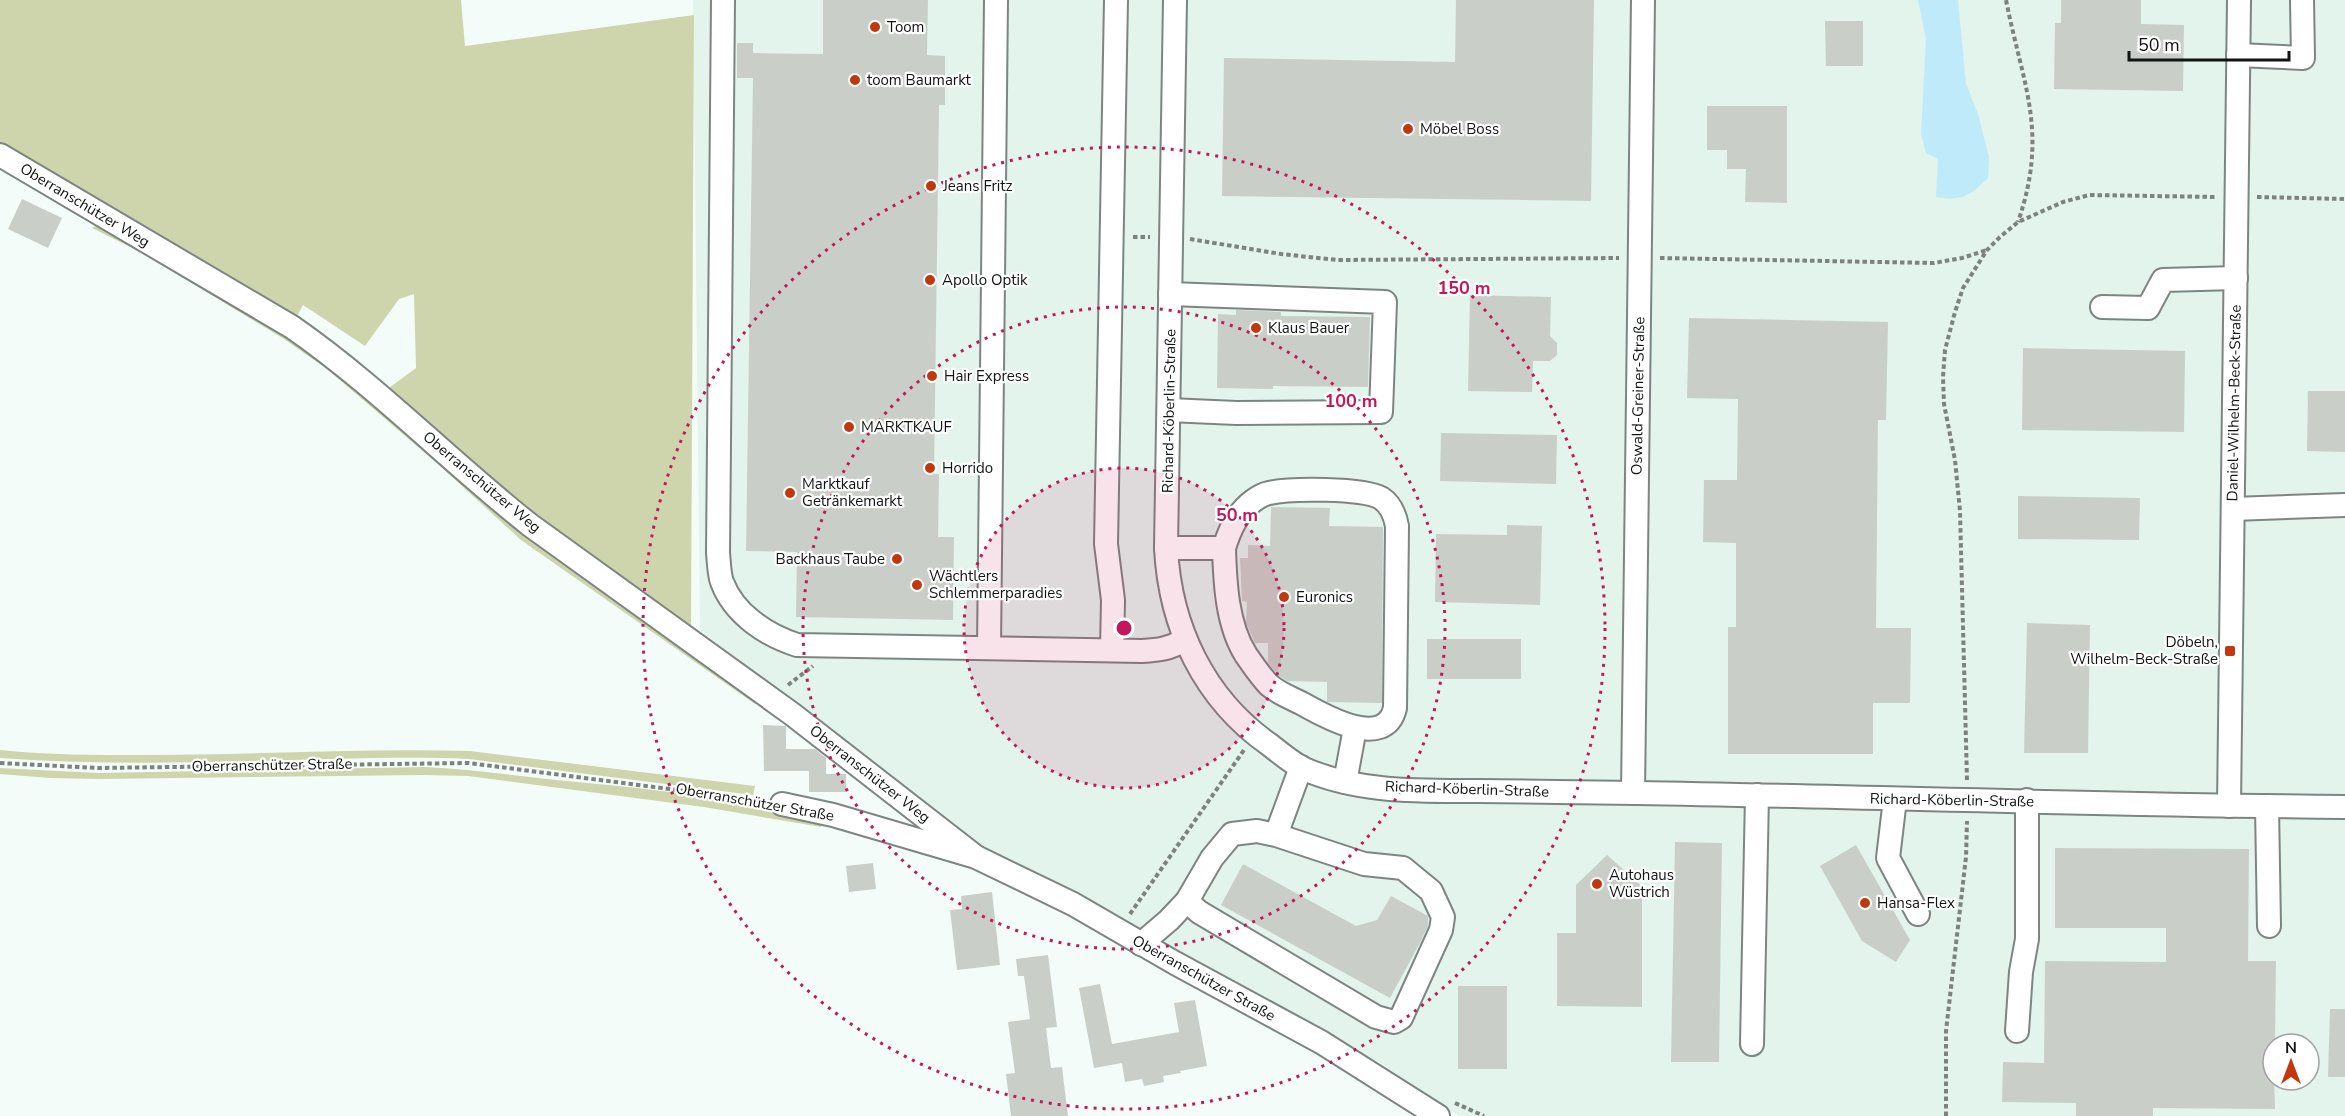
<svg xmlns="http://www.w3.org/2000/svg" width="2345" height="1116" font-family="'Nunito Sans',sans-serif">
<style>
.built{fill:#e2f4ec;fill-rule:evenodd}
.green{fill:#ced5ac}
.water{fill:#bfeafa}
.building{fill:#c9cfc8}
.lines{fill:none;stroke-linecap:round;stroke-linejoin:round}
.minor-casing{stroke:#7d8582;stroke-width:26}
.path{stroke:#7d8280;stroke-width:4;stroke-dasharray:4.5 3;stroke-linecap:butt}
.minor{stroke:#fff;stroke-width:22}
.ring{fill:none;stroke:#c2185b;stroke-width:3;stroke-dasharray:3 6}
.poi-dot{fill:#c1380f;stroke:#fff;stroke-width:2}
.labels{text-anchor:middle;stroke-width:4.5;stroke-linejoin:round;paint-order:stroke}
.poi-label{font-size:15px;fill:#111413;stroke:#fff;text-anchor:start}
.street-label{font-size:15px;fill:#111413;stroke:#fff}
.centre{fill:#c2185b;stroke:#fff;stroke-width:3}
.ring-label{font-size:18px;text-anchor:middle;font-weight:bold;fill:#c2185b;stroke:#fff;stroke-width:4.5;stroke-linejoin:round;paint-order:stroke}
</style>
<rect width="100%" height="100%" fill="#f4fcf9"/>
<path class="built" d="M693,0h1652v1116h-887l-76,-52 -393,-211 -289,-223zM2273,1044h36v36h-36z"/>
<g class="green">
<polygon points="0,0 461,0 465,46 694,15 691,631 533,521 386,390 416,368 414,294 399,299 365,346 303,305 294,322 0,148"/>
<polygon points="98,225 288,333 760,697 755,704 521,540 439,465 327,369 284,339 142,253 92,228"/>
<path d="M0,750c49,5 97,5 146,5 108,0 216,-7 324,-4l285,35 -2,9 -284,-36c-46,-2 -91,-1 -136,0 -111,3 -223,7 -333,-1z"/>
<path d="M424,767c44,2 87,8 132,13 89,8 179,18 266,38l-1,9 -117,-20 -236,-31 -44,-1 -325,4 -49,-1 -50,-4v-6l98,5z"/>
</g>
<path class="water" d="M1918,0h40l8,84 12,30 11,43 -1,21c-20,19 -25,23 -52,19l2,-38 -12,-6 -5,-19 5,-95z"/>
<g class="building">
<polygon points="823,0 928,0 927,55 945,56 945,105 939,105 934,474 939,474 938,537 954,537 953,620 796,617 797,552 746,551 753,78 737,78 737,43 753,43 753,53 823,54"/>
<polygon points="1456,0 1594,0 1591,201 1222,196 1224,58 1455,62"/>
<polygon points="2061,0 2141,0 2141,24 2184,25 2183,91 2054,89 2055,23 2061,23"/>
<polygon points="1825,21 1863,21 1863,66 1826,66"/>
<polygon points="1707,106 1787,106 1787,203 1745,202 1746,169 1727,169 1727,150 1707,150"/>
<polygon points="22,199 62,218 48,248 8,229"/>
<polygon points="1470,295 1551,297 1550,336 1557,343 1557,355 1550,361 1533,361 1532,392 1468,391"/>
<polygon points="1236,310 1281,312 1281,316 1370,317 1368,387 1273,386 1273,389 1217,388 1218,314 1236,315"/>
<polygon points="1689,318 1888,322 1886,420 1878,420 1876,628 1911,628 1910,703 1873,703 1873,754 1728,754 1728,627 1736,627 1736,543 1703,542 1704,480 1737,480 1738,399 1687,398"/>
<polygon points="2023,348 2185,351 2184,432 2022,430"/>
<polygon points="2308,391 2345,391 2345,452 2307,451"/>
<polygon points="1441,433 1557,435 1556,484 1440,481"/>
<polygon points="2018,496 2140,498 2139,540 2018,539"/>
<polygon points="1271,507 1330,508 1329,526 1383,527 1382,703 1327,702 1327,682 1287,681 1278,675 1268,663 1268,643 1255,643 1246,623 1247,602 1242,601 1240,558 1248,558 1248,545 1270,546"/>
<polygon points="1507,525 1542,526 1540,605 1435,602 1436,534 1507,535"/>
<polygon points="2027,623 2090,625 2088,753 2024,753"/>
<rect x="1427" y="639" width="94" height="40"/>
<polygon points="763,725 786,726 786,749 815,749 826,758 826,774 846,774 846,792 809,792 809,771 764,771"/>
<polygon points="1675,842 1722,843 1719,1062 1671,1062"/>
<polygon points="1856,845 1910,940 1896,962 1862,941 1820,866"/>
<polygon points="2055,848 2249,849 2248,961 2276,961 2275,1044 2273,1044 2275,1109 2153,1108 2153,1116 2076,1116 2076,1103 2002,1102 2003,1062 2044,1063 2045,961 2166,962 2166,928 2055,928"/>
<polygon points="1607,855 1642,886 1642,1007 1557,1006 1557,933 1576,933 1576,885"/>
<polygon points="873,863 876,889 849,892 846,866"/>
<polygon points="1243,864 1356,926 1377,920 1391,896 1428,916 1428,926 1420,943 1390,998 1221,905"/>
<polygon points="992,892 1000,965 957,970 950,910 962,909 961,896"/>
<polygon points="1048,955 1057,1027 1046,1028 1051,1068 1062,1067 1068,1116 1011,1116 1006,1074 1015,1073 1008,1022 1030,1019 1024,976 1018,976 1016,959"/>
<polygon points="1100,984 1112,1044 1179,1032 1174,1003 1195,1000 1207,1066 1180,1071 1181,1073 1163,1076 1164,1082 1144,1086 1142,1079 1125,1082 1122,1063 1094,1068 1079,988"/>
<rect x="1458" y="986" width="49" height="83"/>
<polygon points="2330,1009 2345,1009 2345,1077 2328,1077"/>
</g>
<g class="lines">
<defs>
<g id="minor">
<path d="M723,0l-5,553c1,9 1,21 4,29 12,32 44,53 75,63l345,6c16,-1 28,-2 42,-11"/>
<path d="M1175,0l-9,548c4,79 38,151 104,197 10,8 21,17 32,23 55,25 118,23 176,23 53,1 106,1 159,2 236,4 472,12 708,14"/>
<polyline points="2238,55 2303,58 2302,0"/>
<path d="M0,155l292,172c85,59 157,134 238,198l262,189 184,143"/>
<polyline points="2102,307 2148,308 2163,280 2236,278"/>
<polyline points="1169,410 1236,413 1381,412 1385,302 1170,294"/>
<polyline points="2233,509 2345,505"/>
<path d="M1166,548h58c1,35 3,77 22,107 7,10 15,22 23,30 9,8 22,13 32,18 23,13 84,48 94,5l2,-182c-2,-11 -7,-22 -16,-28 -18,-10 -91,-10 -112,-5 -5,1 -12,5 -16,8 -16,12 -23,28 -29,47"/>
<polyline points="989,648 996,0"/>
<polyline points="1112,650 1113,600 1106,544 1116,0"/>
<polyline points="1345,782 1355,728"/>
<polyline points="1633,793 1643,0"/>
<polyline points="1895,799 1888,858 1918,914"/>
<polyline points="782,804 833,815 976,857 1073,904 1175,963 1321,1042 1438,1116"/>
<polyline points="2229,806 2239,0"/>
<polyline points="2267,806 2269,926"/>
<polyline points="1276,835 1257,831 1232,834 1212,858 1187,901 1199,912 1376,1017 1394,1022 1401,1018 1441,930 1443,917 1431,891 1403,868 1364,864 1276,835 1301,767"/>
<polyline points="1141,944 1169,920 1187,901"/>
<polyline points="2017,1031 2021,972 2027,939 2027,800"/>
<polyline points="1752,1044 1757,795"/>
</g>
</defs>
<use href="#minor" class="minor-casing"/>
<g class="path">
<path d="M2006,0c17,86 43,132 12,222"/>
<polyline points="2257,197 2345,199"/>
<polyline points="1133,237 1150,237"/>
<polyline points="1190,239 1281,254 1337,260 1619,258"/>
<polyline points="1660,258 1934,263 1962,258 1987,250"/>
<polyline points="788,685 813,666"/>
<polyline points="0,763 99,768 469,763 762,801"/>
<polyline points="1967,780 1960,511 1955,460 1944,404 1943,377 1945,350 1955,312 1963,288 1987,250 2000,237 2018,222 2063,202 2089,195 2217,197"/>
<polyline points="1130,914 1244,750"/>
<polyline points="1455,1103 1484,1116"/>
<polyline points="1946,1116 1946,1031 1966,857 1967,821"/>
</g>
<use href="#minor" class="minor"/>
</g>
<circle cx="1124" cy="628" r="160" fill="#c2185b" fill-opacity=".12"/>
<g class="ring">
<circle cx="1124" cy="628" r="160"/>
<circle cx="1124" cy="628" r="321"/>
<circle cx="1124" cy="628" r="481"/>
</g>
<g class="poi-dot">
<circle cx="875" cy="27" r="6"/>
<circle cx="855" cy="80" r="6"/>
<circle cx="1408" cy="129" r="6"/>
<circle cx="931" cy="186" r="6"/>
<circle cx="930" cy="280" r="6"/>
<circle cx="1256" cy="328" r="6"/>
<circle cx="932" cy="376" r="6"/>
<circle cx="849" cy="427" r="6"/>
<circle cx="930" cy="468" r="6"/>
<circle cx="790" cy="493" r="6"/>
<circle cx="897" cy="559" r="6"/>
<circle cx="917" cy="585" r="6"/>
<circle cx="1284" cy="597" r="6"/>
<rect x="2224" y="645" width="12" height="12" rx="3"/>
<circle cx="1597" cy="884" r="6"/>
<circle cx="1865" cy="903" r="6"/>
</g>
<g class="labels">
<g class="poi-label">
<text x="887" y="32">Toom</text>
<text x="867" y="85">toom Baumarkt</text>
<text x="1420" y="134">Möbel Boss</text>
<text x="943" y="191">Jeans Fritz</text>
<text x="942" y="285">Apollo Optik</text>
<text x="1268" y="333">Klaus Bauer</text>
<text x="944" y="381">Hair Express</text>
<text x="861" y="432">MARKTKAUF</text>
<text x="942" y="473">Horrido</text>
<text x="802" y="489">Marktkauf<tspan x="802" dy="17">Getränkemarkt</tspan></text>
<text x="885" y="564" text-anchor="end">Backhaus Taube</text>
<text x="929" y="581">Wächtlers<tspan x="929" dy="17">Schlemmerparadies</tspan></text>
<text x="1296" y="602">Euronics</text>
<text x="2218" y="647" text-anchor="end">Döbeln,<tspan x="2218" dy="17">Wilhelm-Beck-Straße</tspan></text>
<text x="1609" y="880">Autohaus<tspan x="1609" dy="17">Wüstrich</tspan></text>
<text x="1877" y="908">Hansa-Flex</text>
</g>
<g class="street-label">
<text transform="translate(85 205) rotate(31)" y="5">Oberranschützer Weg</text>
<text transform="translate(1638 396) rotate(-89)" y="5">Oswald-Greiner-Straße</text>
<text transform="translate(2234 403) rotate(-89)" y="5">Daniel-Wilhelm-Beck-Straße</text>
<text transform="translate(1169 411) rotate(-89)" y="5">Richard-Köberlin-Straße</text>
<text transform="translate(482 482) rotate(40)" y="5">Oberranschützer Weg</text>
<text transform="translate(272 765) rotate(-1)" y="5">Oberranschützer Straße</text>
<text transform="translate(870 774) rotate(38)" y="5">Oberranschützer Weg</text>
<text transform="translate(1467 789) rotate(2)" y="5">Richard-Köberlin-Straße</text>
<text transform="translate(1952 800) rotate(1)" y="5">Richard-Köberlin-Straße</text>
<text transform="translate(755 802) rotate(10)" y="5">Oberranschützer Straße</text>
<text transform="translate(1204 978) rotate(29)" y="5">Oberranschützer Straße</text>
</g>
</g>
<circle cx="1124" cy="628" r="9" class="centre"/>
<g class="ring-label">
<text x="1464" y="294">150 m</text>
<text x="1351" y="407">100 m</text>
<text x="1237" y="521">50 m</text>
</g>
<g transform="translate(2291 1062)"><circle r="28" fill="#ffffff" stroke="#a0a1a1" stroke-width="1.5"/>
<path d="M0-4.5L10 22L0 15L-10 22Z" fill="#c1380f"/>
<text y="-9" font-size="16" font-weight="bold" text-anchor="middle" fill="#111413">N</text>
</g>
<path d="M2129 51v9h160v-9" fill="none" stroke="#111413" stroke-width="3"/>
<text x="2138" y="51" font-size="18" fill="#111413" stroke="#ffffff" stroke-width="4.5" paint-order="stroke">50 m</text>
</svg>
